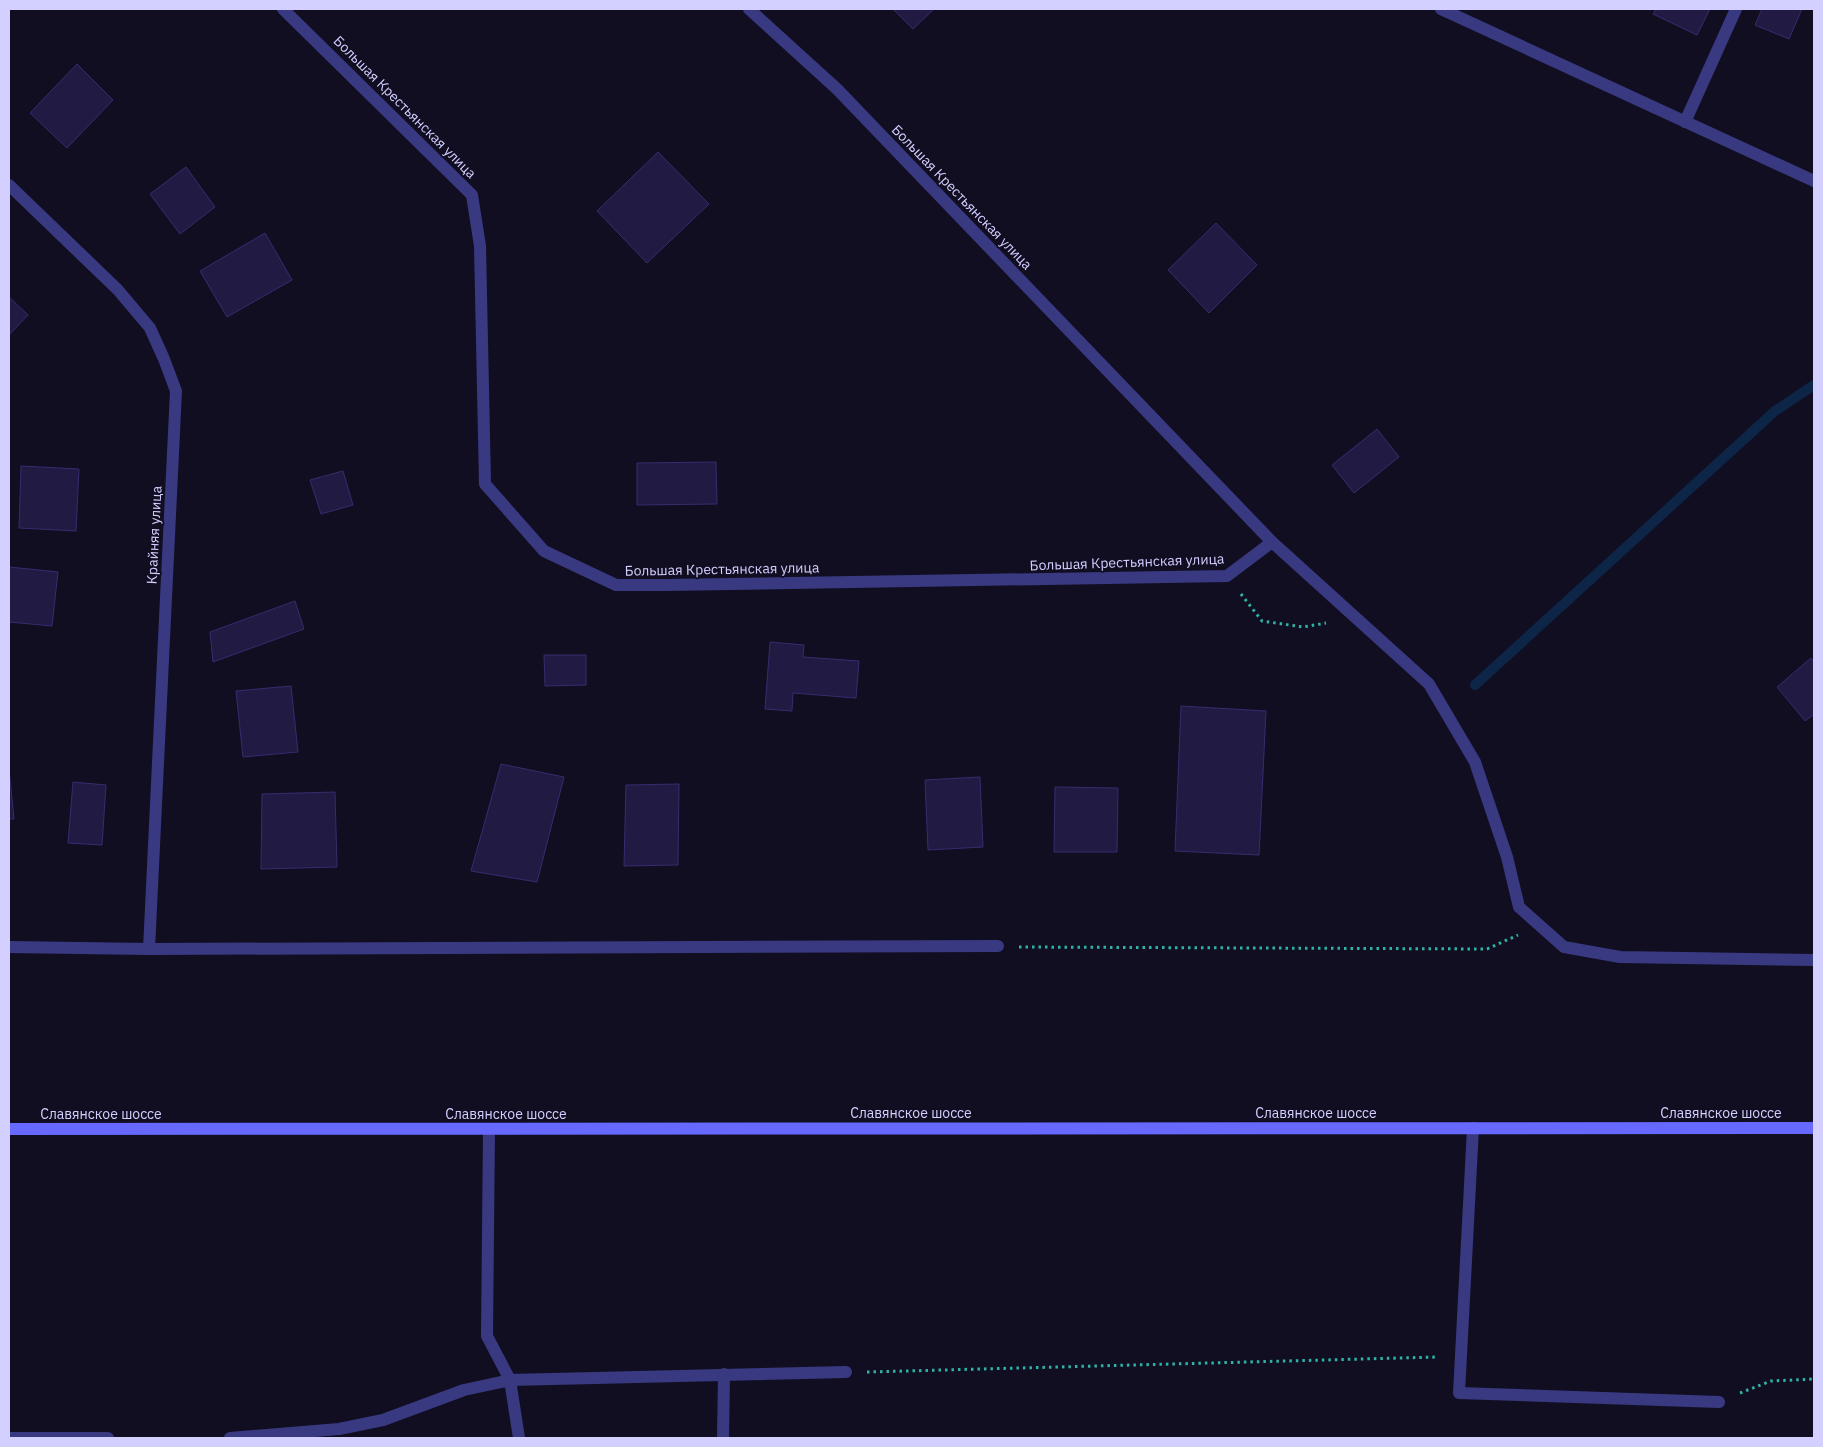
<svg xmlns="http://www.w3.org/2000/svg" width="1823" height="1447" font-family="'IBM Plex Sans',sans-serif">
<style>
.lines{fill:none;stroke-linecap:round;stroke-linejoin:round}
.stream{stroke:#0d2547;stroke-width:10}
.building{fill:#211a43;stroke:#372c6f}
.path{stroke:#2fb3a6;stroke-width:3;stroke-dasharray:2.5 4;stroke-linecap:butt}
.lane{stroke:#393981;stroke-width:12}
.street{stroke:#393981;stroke-width:12}
.secondary{stroke:#6769fe;stroke-width:12}
.labels{text-anchor:middle;stroke-width:4;stroke-linejoin:round;paint-order:stroke}
.street-label{font-size:14px;fill:#d3cfff;stroke:#110e22}
</style>
<rect width="100%" height="100%" fill="#110e22"/>
<g class="lines">
<polyline class="stream" points="1475,685 1775,411 1814,385"/>
</g>
<g class="building">
<polygon points="893,9 934,9 913,29"/>
<polygon points="1656,9 1710,9 1697,35 1653,14"/>
<polygon points="1762,9 1802,9 1789,39 1755,25"/>
<polygon points="77,64 113,100 67,148 30,113"/>
<polygon points="658,152 709,204 647,263 597,211"/>
<polygon points="186,167 215,207 180,234 150,194"/>
<polygon points="1216,223 1257,265 1209,313 1168,270"/>
<polygon points="265,233 292,280 227,317 200,271"/>
<polygon points="9,297 28,315 9,335"/>
<polygon points="1377,429 1399,457 1354,493 1332,465"/>
<polygon points="716,462 717,504 637,505 637,463"/>
<polygon points="21,466 79,469 76,531 19,528"/>
<polygon points="343,471 353,505 321,514 310,480"/>
<polygon points="9,567 58,572 52,626 9,622"/>
<polygon points="295,601 304,629 213,662 210,632"/>
<polygon points="770,642 804,645 803,657 859,661 856,698 793,693 792,711 765,709"/>
<polygon points="544,655 586,655 586,685 545,686"/>
<polygon points="1811,658 1814,663 1814,714 1805,721 1777,687"/>
<polygon points="291,686 298,752 243,757 236,691"/>
<polygon points="1181,706 1266,711 1259,855 1175,851"/>
<polygon points="501,764 564,777 537,882 471,871"/>
<polygon points="9,769 14,819 9,819"/>
<polygon points="980,777 983,847 928,850 925,780"/>
<polygon points="73,782 106,785 102,845 68,843"/>
<polygon points="679,784 678,865 624,866 626,785"/>
<polygon points="1055,787 1118,788 1117,852 1054,852"/>
<polygon points="335,792 337,867 261,869 262,794"/>
</g>
<g class="lines">
<g class="path">
<polyline points="1241,594 1262,621 1303,627 1326,623"/>
<polyline points="1019,947 1487,949 1518,935"/>
<polyline points="867,1372 1438,1357"/>
<polyline points="1740,1393 1771,1381 1814,1379"/>
</g>
<g class="lane">
<polyline points="1441,9 1814,181"/>
<polyline points="1473,1128 1459,1393 1719,1402"/>
<polyline points="489,1129 487,1336 510,1380 846,1372"/>
<polyline points="9,1438 108,1438"/>
<polyline points="230,1438 339,1429 383,1420 464,1390 510,1380 519,1438"/>
<polyline points="723,1438 724,1374"/>
</g>
<g class="street">
<polyline points="283,9 472,195 480,246 485,484 544,551 616,585 665,585 1227,576 1272,542 1429,684 1475,762 1507,857 1519,907 1564,947 1620,957 1814,960"/>
<polyline points="749,9 837,89 1272,542"/>
<polyline points="1685,122 1736,9"/>
<polyline points="9,185 118,290 150,328 164,359 176,391 149,949"/>
<polyline points="9,947 149,949 998,946"/>
</g>
<polyline class="secondary" points="9,1129 1814,1128"/>
</g>
<g class="labels">
<g class="street-label">
<text transform="translate(405 107) rotate(45)" y="5">Большая Крестьянская улица</text>
<text transform="translate(962 197) rotate(46)" y="5">Большая Крестьянская улица</text>
<text transform="translate(154 535) rotate(-87)" y="5">Крайняя улица</text>
<text transform="translate(1127 562) rotate(-2)" y="5">Большая Крестьянская улица</text>
<text transform="translate(722 569) rotate(-1)" y="5">Большая Крестьянская улица</text>
<text x="911" y="1118">Славянское шоссе</text>
<text x="1316" y="1118">Славянское шоссе</text>
<text x="1721" y="1118">Славянское шоссе</text>
<text x="101" y="1119">Славянское шоссе</text>
<text x="506" y="1119">Славянское шоссе</text>
</g>
</g>
<rect width="1823" height="1447" fill="none" stroke="#d3cfff" stroke-width="20"/>
</svg>
